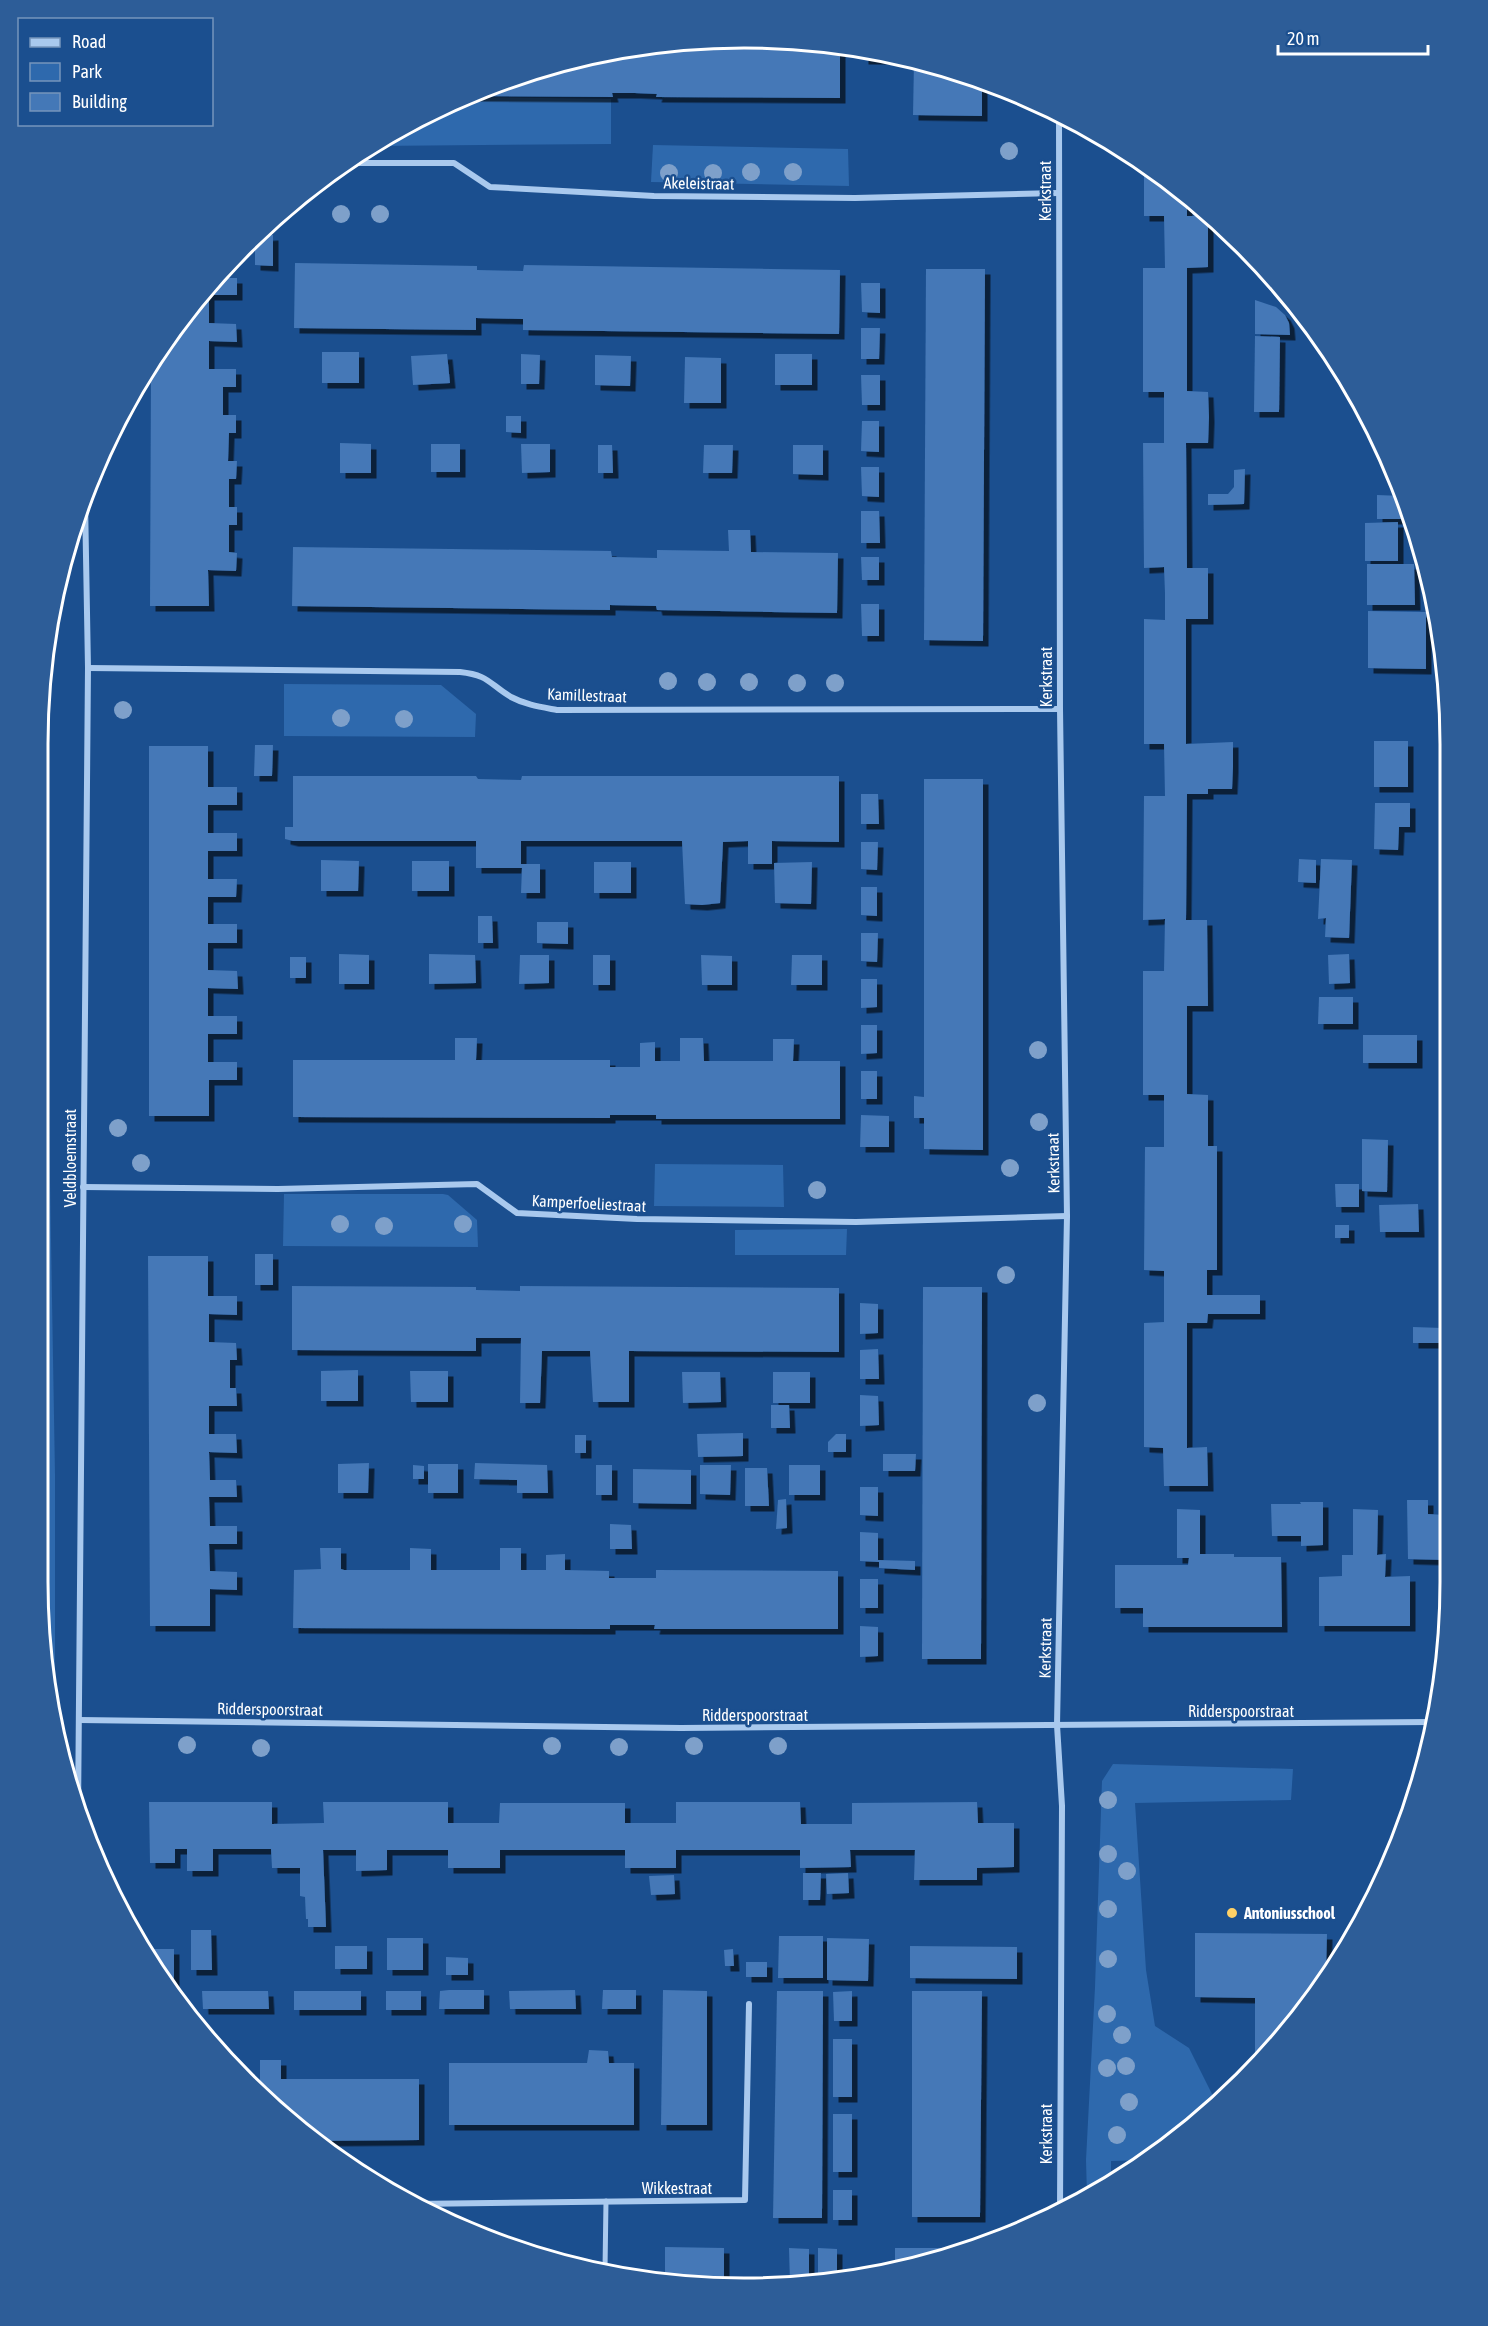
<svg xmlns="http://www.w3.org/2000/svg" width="1488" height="2326" font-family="'Asap Condensed',sans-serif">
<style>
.green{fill:#2e69ad}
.building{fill:#4478b7;filter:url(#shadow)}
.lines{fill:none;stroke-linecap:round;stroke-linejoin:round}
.pedestrian{stroke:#a9c9ee;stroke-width:5}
.minor{stroke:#a9c9ee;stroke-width:6}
.tree{fill:#7ea0ca}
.poi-dot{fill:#ffd166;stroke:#1b4f8f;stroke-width:2}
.labels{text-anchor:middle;stroke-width:5;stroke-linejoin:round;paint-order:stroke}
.street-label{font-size:16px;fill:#fff;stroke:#1b4f8f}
.poi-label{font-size:16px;font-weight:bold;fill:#fff;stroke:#1b4f8f;text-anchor:start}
.rim{fill:none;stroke:#fff;stroke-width:3}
</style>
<defs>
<filter id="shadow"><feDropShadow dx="5.5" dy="5.5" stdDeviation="0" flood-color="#0009"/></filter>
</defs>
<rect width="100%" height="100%" fill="#1b4f8f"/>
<g class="green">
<polygon points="466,97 611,99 611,144 374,146 431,111"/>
<polygon points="653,145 848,149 849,186 651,182"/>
<polygon points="284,684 441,685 476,714 475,737 284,736"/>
<polygon points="44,830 55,1475 55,1725 44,1675"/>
<polygon points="655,1164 783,1165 784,1207 654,1206"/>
<polygon points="284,1194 443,1194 448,1195 477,1220 478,1247 283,1246"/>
<polygon points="847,1229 846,1255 735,1255 735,1230"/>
<polygon points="1113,1764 1293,1769 1291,1800 1135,1803 1146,1970 1155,2026 1189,2048 1215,2100 1147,2160 1111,2161 1111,2183 1087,2196 1086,2160 1095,1987 1102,1781"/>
</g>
<g class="building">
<polygon points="694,40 840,44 840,98 656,97 657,94 635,93 612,93 613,97 471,96 561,62"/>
<polygon points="863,50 900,58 900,59 863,59"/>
<polygon points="914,62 971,75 982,80 982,116 913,115"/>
<polygon points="1144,166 1187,197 1187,216 1208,216 1208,267 1187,268 1187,391 1208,392 1209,417 1208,443 1186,443 1187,568 1208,568 1208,619 1186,619 1186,744 1233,742 1233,767 1232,789 1208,789 1208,794 1187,794 1186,920 1207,920 1208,1006 1187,1006 1187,1094 1208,1095 1208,1146 1217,1146 1217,1270 1207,1270 1207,1295 1260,1295 1260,1314 1208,1314 1207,1323 1187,1323 1187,1448 1207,1447 1208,1486 1164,1486 1163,1448 1144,1447 1144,1323 1164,1322 1164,1271 1144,1270 1145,1147 1164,1147 1164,1095 1143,1095 1143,971 1164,971 1165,919 1143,920 1144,796 1165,796 1164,744 1144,744 1144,619 1165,620 1165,593 1164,567 1144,568 1143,443 1164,443 1164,392 1143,392 1143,268 1165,268 1164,216 1144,216"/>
<polygon points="273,235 273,266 255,265 255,239 258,236"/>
<polygon points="295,263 477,266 477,270 523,271 524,265 840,270 839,334 523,330 523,319 476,318 476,330 294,328"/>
<polygon points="926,269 985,269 983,641 924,640"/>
<polygon points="213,278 237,278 237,295 209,295 209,323 236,324 237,342 209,341 209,369 236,369 236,387 223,387 223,415 236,415 236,433 229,433 228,461 237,461 236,479 229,479 229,507 237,507 237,525 229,525 229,552 237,553 236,571 208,570 209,606 150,606 151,371"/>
<polygon points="861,283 880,283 880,313 862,312"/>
<polygon points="1255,300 1276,307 1285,315 1289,323 1290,335 1255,334"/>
<polygon points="861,328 880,328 879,359 861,359"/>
<polygon points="1255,336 1280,337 1279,412 1254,412"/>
<rect x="322" y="352" width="37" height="31"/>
<polygon points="447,354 450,383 413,385 411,356"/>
<polygon points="521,354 540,355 539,384 521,384"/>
<rect x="775" y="354" width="37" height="31"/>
<polygon points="595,355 631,356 630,386 595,385"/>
<polygon points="685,357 721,358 721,403 684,403"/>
<polygon points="861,375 880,375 880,405 862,405"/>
<polygon points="506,416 521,416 521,433 506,432"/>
<polygon points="862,421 879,421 879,452 861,451"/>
<polygon points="340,443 371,444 371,473 340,473"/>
<rect x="431" y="444" width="29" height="28"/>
<polygon points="521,444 550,444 550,472 522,473"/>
<polygon points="598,445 612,445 613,473 598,473"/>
<polygon points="704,445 733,445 732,473 703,473"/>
<polygon points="793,445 823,445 823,475 793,474"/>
<polygon points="861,467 879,467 879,497 862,496"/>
<polygon points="1245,469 1244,504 1208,505 1208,494 1228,494 1234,487 1234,470"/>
<polygon points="1377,495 1402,496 1411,519 1377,519"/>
<polygon points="861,511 879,511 880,543 861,543"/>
<polygon points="1398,522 1398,561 1365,561 1365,523"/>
<polygon points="728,530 750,530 751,552 838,553 837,613 657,610 656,606 610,605 610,610 292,606 293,547 611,551 612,557 657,558 657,550 729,551"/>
<polygon points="861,557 879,557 879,580 862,580"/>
<polygon points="1367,564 1414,564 1415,605 1367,605"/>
<polygon points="861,604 879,604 879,636 862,636"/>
<polygon points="1368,611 1426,612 1426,669 1368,668"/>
<rect x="1374" y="741" width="34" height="46"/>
<polygon points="255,745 273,745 272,776 254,776"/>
<polygon points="149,746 208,746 208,787 237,787 237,805 208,805 208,833 237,833 237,851 208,851 208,879 237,879 236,897 208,897 208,924 237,924 237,943 208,943 208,970 237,971 238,989 208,988 208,1016 237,1016 237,1034 208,1034 208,1062 237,1062 237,1080 209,1080 209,1116 149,1116"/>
<polygon points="293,776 476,776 478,779 521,780 522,776 839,776 839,842 772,841 772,864 748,864 748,841 723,842 720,903 702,905 685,904 682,841 521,841 521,864 540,864 540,893 521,893 522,868 476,868 476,841 293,841 285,839 285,827 293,827"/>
<polygon points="924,779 983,779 983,1150 924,1149 924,1118 914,1118 914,1096 924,1097"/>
<polygon points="861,794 878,794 879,824 861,824"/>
<polygon points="1375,803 1410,803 1410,827 1399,827 1398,850 1374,849"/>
<polygon points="861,842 878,842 877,870 861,869"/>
<polygon points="1299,859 1316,860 1316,883 1298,882"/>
<polygon points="1321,859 1352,860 1349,938 1325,937 1326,918 1318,919"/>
<polygon points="321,860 359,861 358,891 321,891"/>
<rect x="412" y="861" width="37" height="30"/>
<rect x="594" y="862" width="37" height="31"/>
<polygon points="812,862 811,904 775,903 774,863"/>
<polygon points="861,887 877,887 877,916 861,915"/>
<polygon points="478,916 492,916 493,943 478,943"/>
<polygon points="537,922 568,922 568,944 537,943"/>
<polygon points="861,933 878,933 877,962 861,961"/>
<polygon points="339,954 369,955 369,984 339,984"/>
<polygon points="429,954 475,955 476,983 429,984"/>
<polygon points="1349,954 1350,983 1329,984 1328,955"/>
<polygon points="520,955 549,955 549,983 519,984"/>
<rect x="593" y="955" width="17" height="30"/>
<polygon points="701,955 732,956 732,985 702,985"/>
<polygon points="792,955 822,955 822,985 791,985"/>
<rect x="290" y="957" width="16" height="21"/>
<polygon points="861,979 877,979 877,1007 861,1008"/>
<polygon points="1319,997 1353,997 1353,1024 1318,1024"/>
<polygon points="861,1025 877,1025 877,1053 861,1054"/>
<rect x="1363" y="1035" width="54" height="28"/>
<polygon points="455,1038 477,1038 476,1060 610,1060 610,1067 640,1067 640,1043 655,1042 655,1061 680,1061 680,1038 703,1038 704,1061 773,1061 773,1039 794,1039 793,1061 840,1061 840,1119 656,1119 656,1115 610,1115 610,1118 293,1117 293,1060 455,1060"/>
<rect x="861" y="1071" width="16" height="28"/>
<polygon points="861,1115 889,1116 889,1147 860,1147"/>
<polygon points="1362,1139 1388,1140 1387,1192 1362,1191"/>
<polygon points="1335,1184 1359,1184 1359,1207 1336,1207"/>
<polygon points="1418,1204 1419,1232 1380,1232 1379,1205"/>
<rect x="1335" y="1225" width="14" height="13"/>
<rect x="255" y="1254" width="18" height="31"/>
<polygon points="148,1256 208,1256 208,1296 237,1296 237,1315 209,1314 209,1342 236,1343 237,1360 230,1360 230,1388 236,1388 237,1406 209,1406 209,1434 236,1434 237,1453 209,1452 210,1480 236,1480 237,1497 209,1497 210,1526 237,1526 237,1544 209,1544 210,1571 237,1572 237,1590 210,1589 210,1626 150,1626"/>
<polygon points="292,1286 476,1287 476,1290 520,1291 520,1286 839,1288 839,1352 629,1351 629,1402 593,1402 590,1351 542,1351 540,1403 520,1403 521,1338 476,1338 476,1351 292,1350"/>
<polygon points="923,1287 982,1287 981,1659 922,1659"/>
<polygon points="860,1303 878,1304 878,1333 860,1334"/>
<polygon points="1413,1327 1442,1328 1442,1343 1413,1343"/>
<polygon points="878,1349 879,1379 860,1379 860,1350"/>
<polygon points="358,1370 358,1401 321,1401 321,1371"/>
<polygon points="410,1371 448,1371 448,1402 411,1402"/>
<polygon points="682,1372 720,1372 721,1402 683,1403"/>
<rect x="773" y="1372" width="37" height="31"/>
<polygon points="860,1395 878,1396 879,1425 860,1426"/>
<polygon points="771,1405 789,1405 790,1428 771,1428"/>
<polygon points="743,1433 743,1456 698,1457 697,1434"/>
<polygon points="836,1434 846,1434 846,1452 828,1452 828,1442"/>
<rect x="575" y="1435" width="11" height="18"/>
<polygon points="883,1454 916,1454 915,1471 883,1471"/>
<polygon points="369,1463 368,1493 338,1493 338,1464"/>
<polygon points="475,1463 547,1465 548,1493 517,1493 517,1480 474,1479"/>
<rect x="428" y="1464" width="30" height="29"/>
<polygon points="413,1465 424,1466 424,1479 413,1479"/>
<rect x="596" y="1465" width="16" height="30"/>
<polygon points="700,1465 731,1465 730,1495 700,1494"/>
<rect x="789" y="1465" width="31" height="30"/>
<polygon points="745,1468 767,1468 769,1506 745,1506"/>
<polygon points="633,1469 691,1470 691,1504 633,1503"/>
<polygon points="860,1487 878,1487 878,1516 860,1515"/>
<polygon points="786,1499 787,1528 776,1529 778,1500"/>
<polygon points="1407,1500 1428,1500 1428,1514 1445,1515 1445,1560 1408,1559"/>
<polygon points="1300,1502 1323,1502 1323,1545 1301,1546 1301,1536 1272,1536 1271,1504 1301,1504"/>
<polygon points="1177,1509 1200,1510 1200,1554 1234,1554 1234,1557 1281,1557 1282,1627 1143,1627 1143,1608 1115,1608 1115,1565 1188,1565 1189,1558 1177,1558"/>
<polygon points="1353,1509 1378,1510 1377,1555 1386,1554 1385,1577 1410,1576 1410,1626 1319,1626 1319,1577 1342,1576 1342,1555 1353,1555"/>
<polygon points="610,1524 631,1525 632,1549 610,1549"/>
<polygon points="860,1532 878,1533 878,1560 915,1561 915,1570 879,1568 879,1562 860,1561"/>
<polygon points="320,1548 341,1548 341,1569 344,1570 410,1570 410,1548 431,1549 431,1570 500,1570 500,1548 521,1548 521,1570 546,1570 546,1555 565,1554 565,1570 609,1571 609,1578 656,1578 656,1570 838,1571 838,1629 654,1629 655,1625 610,1625 610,1629 590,1629 293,1628 294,1570 321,1569"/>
<rect x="860" y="1579" width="18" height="29"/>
<polygon points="860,1626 878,1627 878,1656 860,1657"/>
<polygon points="149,1802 272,1802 272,1824 324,1823 323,1802 448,1802 448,1823 499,1823 500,1803 625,1803 625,1823 676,1823 676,1802 800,1802 801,1824 852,1824 852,1803 977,1802 978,1823 1014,1823 1014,1867 977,1868 977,1880 914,1880 915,1850 850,1850 851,1867 800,1868 800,1850 676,1850 676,1868 625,1868 625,1850 500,1850 500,1868 448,1868 448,1850 387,1850 387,1870 356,1871 356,1850 323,1850 326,1927 308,1927 308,1919 306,1919 305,1897 300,1896 300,1868 272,1868 271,1849 213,1849 213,1871 187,1871 187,1849 175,1849 175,1863 150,1863"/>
<polygon points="803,1873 821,1873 820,1900 803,1900"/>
<polygon points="848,1873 849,1893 827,1894 826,1874"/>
<polygon points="674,1875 675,1894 651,1895 649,1876"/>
<polygon points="191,1930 211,1930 212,1970 191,1970"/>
<polygon points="1195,1933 1327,1934 1326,1969 1334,1969 1275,2048 1267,2055 1255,2055 1255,1998 1195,1997"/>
<polygon points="779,1936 823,1936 823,1978 778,1978"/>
<rect x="387" y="1938" width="36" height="32"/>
<polygon points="827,1938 869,1939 868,1981 827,1980"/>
<rect x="335" y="1946" width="32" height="23"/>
<polygon points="910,1946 1017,1947 1017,1979 910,1978"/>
<polygon points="149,1949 174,1949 174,1981 162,1981 157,1975 149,1959"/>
<polygon points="733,1949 734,1966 725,1966 724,1950"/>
<polygon points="446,1957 468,1958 468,1975 446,1975"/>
<rect x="746" y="1962" width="21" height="15"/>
<polygon points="449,1990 484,1990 484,2009 439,2009 440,1991"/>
<polygon points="575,1990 576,2009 510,2009 509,1991"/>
<polygon points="603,1990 636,1990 636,2009 602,2009"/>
<polygon points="663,1990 707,1991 707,2125 661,2125"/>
<polygon points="202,1991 268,1991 269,2009 203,2009"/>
<rect x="294" y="1991" width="67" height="19"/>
<rect x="386" y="1991" width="35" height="19"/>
<polygon points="777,1991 823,1991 822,2218 773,2218"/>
<polygon points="852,1991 852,2021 834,2021 833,1992"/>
<polygon points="912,1991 982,1991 980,2217 912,2217"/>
<rect x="833" y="2039" width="19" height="58"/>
<polygon points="589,2050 608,2051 609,2063 634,2063 634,2125 449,2125 449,2063 587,2063"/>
<polygon points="260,2060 281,2060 281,2079 419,2079 419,2140 312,2141 243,2080 260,2080"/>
<rect x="833" y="2114" width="19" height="58"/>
<rect x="833" y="2190" width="19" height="30"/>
<polygon points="665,2247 724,2248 724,2286 698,2287 665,2280"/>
<polygon points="789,2248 809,2249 809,2283 790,2283"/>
<polygon points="818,2248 837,2249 837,2279 818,2278"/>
<polygon points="895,2248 966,2248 966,2251 927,2264 895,2271"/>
</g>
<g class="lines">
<polyline class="pedestrian" points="605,2269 606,2201"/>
<g class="minor">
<polyline points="1059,115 1060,709 1067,1216 1057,1725 1062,1806 1060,2210"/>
<polyline points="347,163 454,163 490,187 654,196 855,198 1058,193"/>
<path d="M88,668l372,4c29,3 29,12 51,25 15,8 30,10 46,13l503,-1"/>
<polyline points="83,1187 278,1189 477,1184 517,1213 637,1219 856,1222 1067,1216"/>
<polyline points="79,1720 681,1728 1431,1722"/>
<polyline points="78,1815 88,668 85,500"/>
<polyline points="413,2204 745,2200 749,2004"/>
</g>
</g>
<g class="tree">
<circle cx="1009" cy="151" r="9"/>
<circle cx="751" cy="172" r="9"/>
<circle cx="793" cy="172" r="9"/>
<circle cx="669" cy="173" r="9"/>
<circle cx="713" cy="173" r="9"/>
<circle cx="341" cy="214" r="9"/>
<circle cx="380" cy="214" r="9"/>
<circle cx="668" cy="681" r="9"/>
<circle cx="707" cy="682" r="9"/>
<circle cx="749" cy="682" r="9"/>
<circle cx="797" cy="683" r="9"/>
<circle cx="835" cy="683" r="9"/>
<circle cx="123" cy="710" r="9"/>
<circle cx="341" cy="718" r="9"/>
<circle cx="404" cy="719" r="9"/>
<circle cx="1038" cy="1050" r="9"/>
<circle cx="1039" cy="1122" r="9"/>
<circle cx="118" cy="1128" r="9"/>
<circle cx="141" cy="1163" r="9"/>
<circle cx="1010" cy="1168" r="9"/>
<circle cx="817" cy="1190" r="9"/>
<circle cx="340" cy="1224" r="9"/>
<circle cx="463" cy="1224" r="9"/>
<circle cx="384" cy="1226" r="9"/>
<circle cx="1006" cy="1275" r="9"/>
<circle cx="1037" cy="1403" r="9"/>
<circle cx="187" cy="1745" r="9"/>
<circle cx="552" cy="1746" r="9"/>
<circle cx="694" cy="1746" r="9"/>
<circle cx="778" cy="1746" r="9"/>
<circle cx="619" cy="1747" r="9"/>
<circle cx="261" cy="1748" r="9"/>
<circle cx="1108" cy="1800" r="9"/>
<circle cx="1108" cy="1854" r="9"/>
<circle cx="1127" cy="1871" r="9"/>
<circle cx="1108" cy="1909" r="9"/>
<circle cx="1108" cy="1959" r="9"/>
<circle cx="1107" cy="2014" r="9"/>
<circle cx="1122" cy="2035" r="9"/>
<circle cx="1126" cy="2066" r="9"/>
<circle cx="1107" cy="2068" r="9"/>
<circle cx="1129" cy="2102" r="9"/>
<circle cx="1117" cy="2135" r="9"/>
</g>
<circle class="poi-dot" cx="1232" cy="1913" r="6"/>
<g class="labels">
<g class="street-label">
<text transform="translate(699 183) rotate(1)" y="6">Akeleistraat</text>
<text transform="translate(1045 191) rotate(-90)" y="6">Kerkstraat</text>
<text transform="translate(1046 677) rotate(-90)" y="6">Kerkstraat</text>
<text transform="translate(587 695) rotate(2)" y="6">Kamillestraat</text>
<text transform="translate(70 1158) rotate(-90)" y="6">Veldbloemstraat</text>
<text transform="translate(1053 1163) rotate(-91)" y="6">Kerkstraat</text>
<text transform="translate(589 1203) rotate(3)" y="6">Kamperfoeliestraat</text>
<text transform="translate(1045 1648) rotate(-89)" y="6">Kerkstraat</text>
<text transform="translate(270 1709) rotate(1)" y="6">Ridderspoorstraat</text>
<text x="1241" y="1717">Ridderspoorstraat</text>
<text x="755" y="1721">Ridderspoorstraat</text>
<text transform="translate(1046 2134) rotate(-90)" y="6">Kerkstraat</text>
<text x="677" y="2194">Wikkestraat</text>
</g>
<g class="poi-label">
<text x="1244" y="1919">Antoniusschool</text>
</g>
</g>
<path d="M0 0H1488V2326H0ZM744 48H744A696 696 0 0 1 1440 744V1582A696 696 0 0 1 744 2278H744A696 696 0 0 1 48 1582V744A696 696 0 0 1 744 48Z" fill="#2d5d98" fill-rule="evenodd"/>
<path class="rim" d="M744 48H744A696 696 0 0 1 1440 744V1582A696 696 0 0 1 744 2278H744A696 696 0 0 1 48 1582V744A696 696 0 0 1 744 48Z"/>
<rect x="18" y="18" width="195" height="108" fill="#1b4f8f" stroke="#7695bc" stroke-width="1.5"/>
<rect x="30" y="38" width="30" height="9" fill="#a9c9ee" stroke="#7695bc" stroke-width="1.5"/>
<text x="72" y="48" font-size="18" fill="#ffffff">Road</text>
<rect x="30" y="63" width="30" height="18" fill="#2e69ad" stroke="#7695bc" stroke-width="1.5"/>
<text x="72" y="78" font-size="18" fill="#ffffff">Park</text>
<rect x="30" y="93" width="30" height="18" fill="#4478b7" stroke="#7695bc" stroke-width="1.5"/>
<text x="72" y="108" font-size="18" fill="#ffffff">Building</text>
<path d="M1278 45v9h150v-9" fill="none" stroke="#ffffff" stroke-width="3"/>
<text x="1287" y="45" font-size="18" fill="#ffffff" stroke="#1b4f8f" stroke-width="4.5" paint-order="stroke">20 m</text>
</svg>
